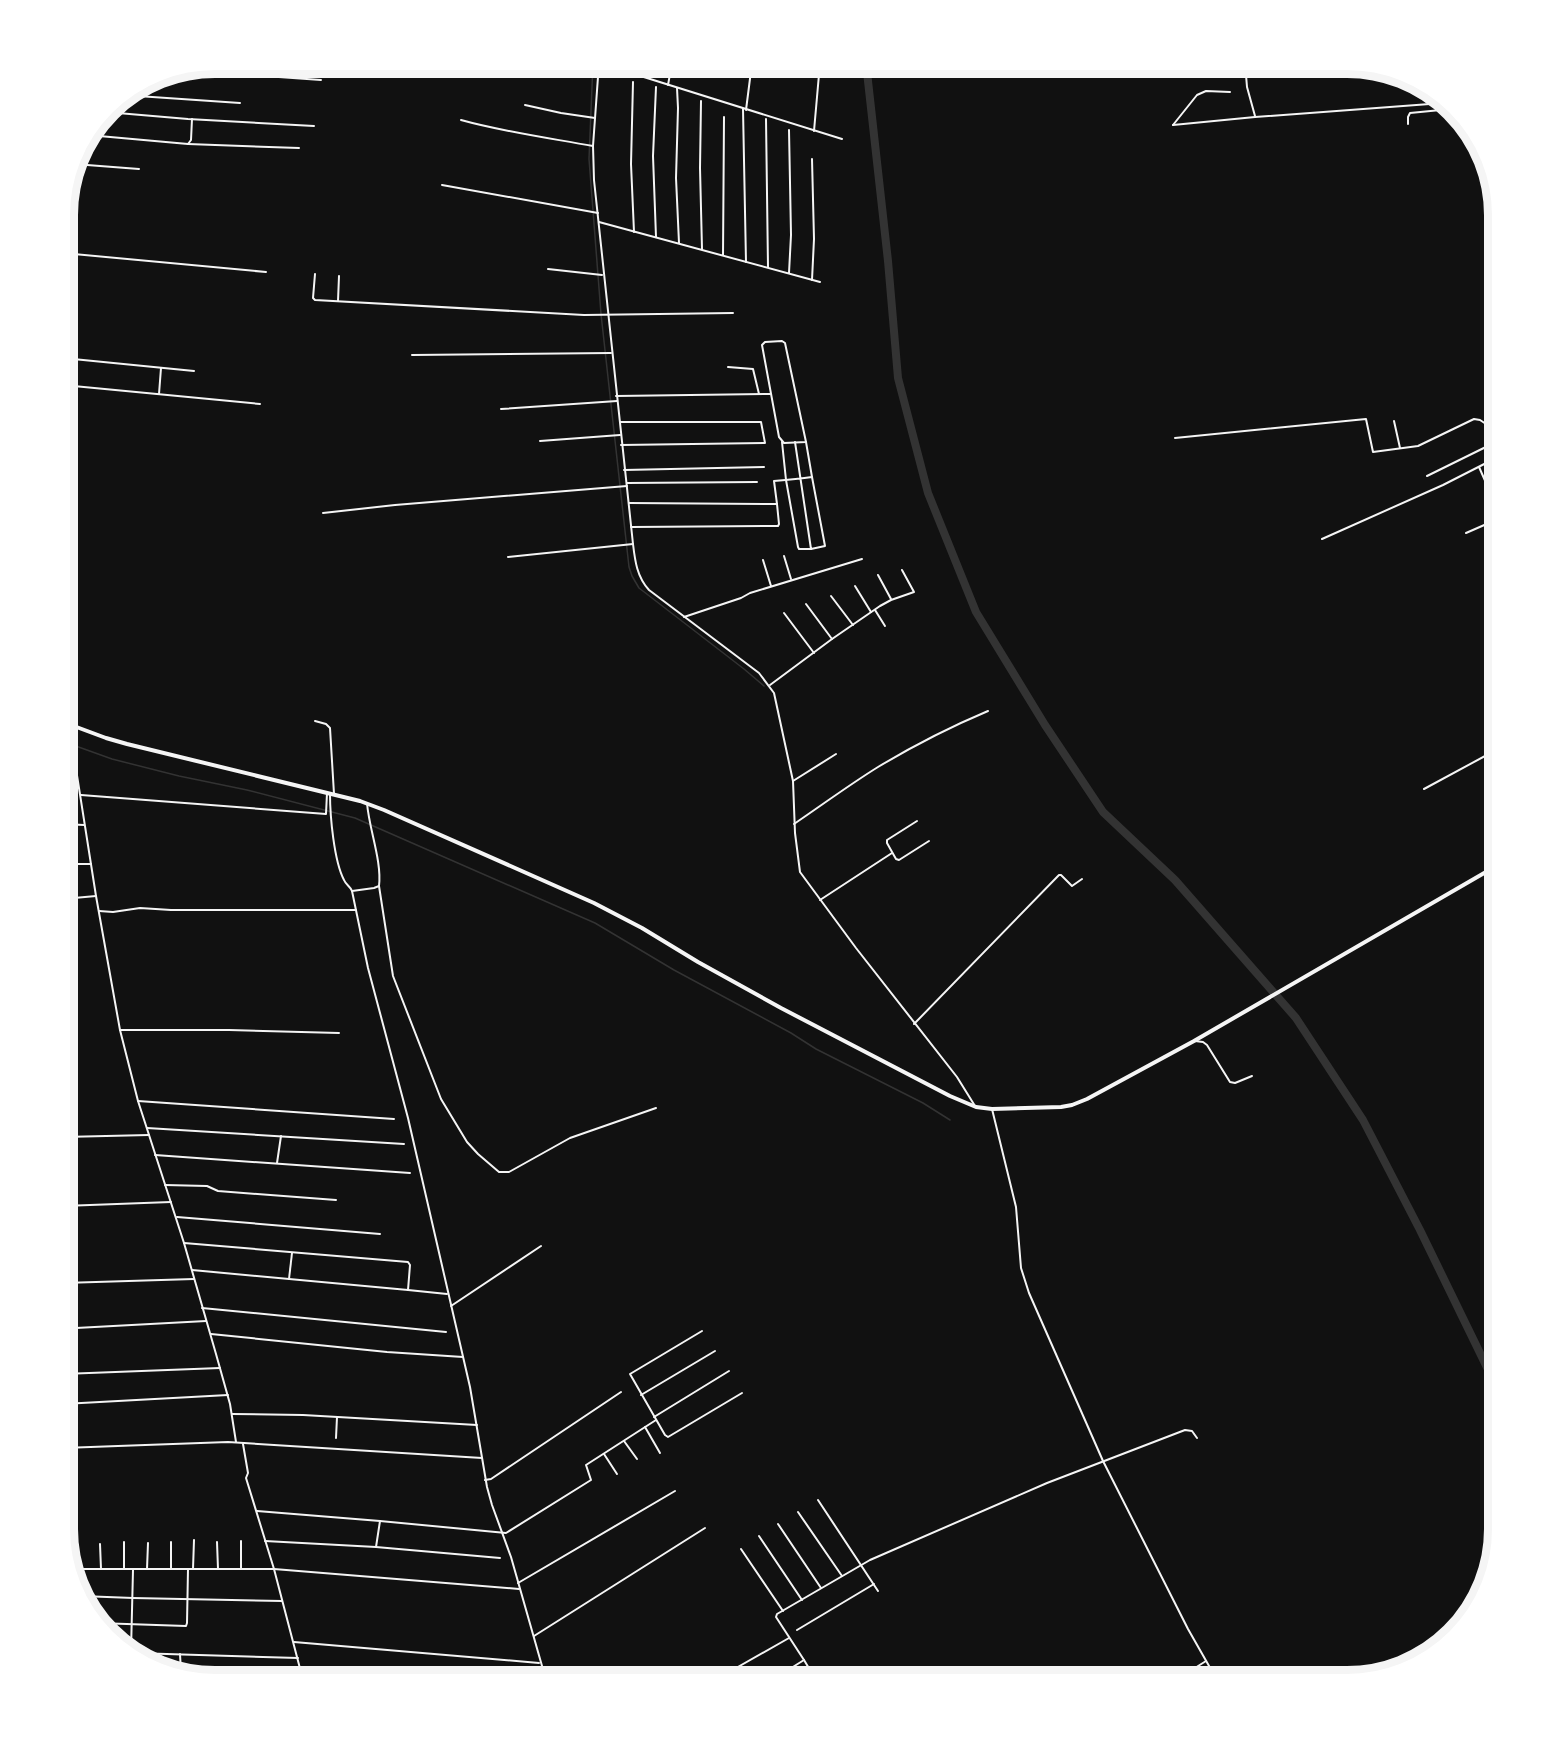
<svg xmlns="http://www.w3.org/2000/svg" width="1561" height="1743" font-family="'Noto Sans',sans-serif">
<style>
.lines{fill:none;stroke-linecap:round;stroke-linejoin:round}
.stream{stroke:#333;stroke-width:1.5}
.river{stroke:#333;stroke-width:8}
.minor{stroke:#f5f5f5;stroke-width:2}
.trunk{stroke:#f5f5f5;stroke-width:4}
.rim{fill:none;stroke:#f5f5f5;stroke-width:8}
</style>
<rect width="100%" height="100%" fill="#111"/>
<g class="lines">
<g class="stream">
<polyline points="593,63 589,159 601,314 629,567 632,576 639,588 744,669 764,686"/>
<polyline points="63,740 64,741"/>
<polyline points="73,745 112,759 179,776 247,790 355,818 595,923 674,970 791,1033 816,1049 923,1103 950,1120"/>
</g>
<polyline class="river" points="866,63 888,261 898,378 928,493 976,612 1045,725 1103,812 1175,880 1296,1018 1363,1120 1420,1230 1498,1390"/>
<g class="minor">
<polyline points="563,63 598,72"/>
<polyline points="1245,63 1247,87 1255,116"/>
<polyline points="179,70 321,80"/>
<polyline points="633,82 631,164 634,232"/>
<polyline points="668,85 672,63"/>
<polyline points="656,87 653,156 656,237"/>
<polyline points="677,88 678,108 676,178 679,243"/>
<polyline points="123,95 240,103"/>
<polyline points="701,101 700,168 702,249"/>
<polyline points="525,105 561,113 595,118"/>
<polyline points="743,109 746,262"/>
<polyline points="746,110 752,63"/>
<polyline points="106,112 188,119 314,126"/>
<polyline points="766,119 768,267"/>
<path d="M461,120c43,12 88,18 132,26"/>
<polyline points="1408,124 1408,117 1410,113 1451,109"/>
<polyline points="1173,125 1255,117 1443,103"/>
<polyline points="1173,125 1197,95 1206,91 1230,92"/>
<polyline points="789,130 791,235 789,273"/>
<polyline points="814,131 820,63"/>
<polyline points="88,135 188,144 191,140 192,119"/>
<path d="M842,139l-243,-76 -6,83 1,34 39,364c2,17 4,33 16,46l110,83 15,20 19,88 2,52 5,39 56,76 101,129 18,29"/>
<polyline points="188,144 299,148"/>
<polyline points="74,164 139,169"/>
<polyline points="442,185 598,213"/>
<polyline points="599,222 820,282"/>
<polyline points="63,253 266,272"/>
<polyline points="723,255 724,117"/>
<polyline points="548,269 602,275"/>
<polyline points="315,274 313,298 315,300 584,315 733,313"/>
<polyline points="812,280 814,239 812,159"/>
<polyline points="338,301 339,276"/>
<polygon points="782,341 785,343 806,442 784,443 779,437 762,345 765,342"/>
<polyline points="412,355 611,353"/>
<polyline points="63,358 194,371"/>
<polyline points="728,367 753,369 759,394"/>
<polyline points="63,385 260,404"/>
<polyline points="159,394 161,368"/>
<polyline points="616,396 770,394"/>
<polyline points="501,409 617,401"/>
<polyline points="1394,421 1400,448"/>
<polyline points="620,422 761,422 765,443 621,445"/>
<polyline points="1175,438 1366,419 1373,452 1418,446 1474,419 1480,420 1498,432"/>
<polyline points="540,441 620,435"/>
<polyline points="782,442 786,480 798,547 799,549 811,549"/>
<polyline points="806,442 812,477"/>
<polyline points="1479,467 1498,510"/>
<polyline points="624,470 764,467"/>
<polyline points="1427,476 1498,441"/>
<polyline points="627,483 757,482"/>
<polyline points="629,503 777,504 779,524 778,526 631,527"/>
<path d="M777,504l-3,-23c13,-1 25,-2 38,-4l13,69 -14,3 -16,-107"/>
<polyline points="323,513 395,505 627,486"/>
<polyline points="1466,533 1498,519"/>
<polyline points="1322,539 1443,485 1498,457"/>
<polyline points="784,556 791,579"/>
<polyline points="508,557 633,544"/>
<polyline points="763,560 771,586"/>
<polyline points="878,575 891,599"/>
<polyline points="855,586 871,612"/>
<polyline points="831,596 853,625"/>
<polyline points="806,604 832,639"/>
<polyline points="875,610 885,626"/>
<polyline points="784,613 814,653"/>
<polyline points="684,617 741,598 750,593 862,559"/>
<polyline points="770,685 832,639 880,606 891,600 914,592 902,570"/>
<polyline points="63,705 73,750 96,896 120,1030 138,1101 184,1243 216,1354 230,1404 236,1442"/>
<polyline points="315,721 326,724 330,728 334,794"/>
<polyline points="63,749 72,750"/>
<polyline points="63,775 77,775"/>
<polyline points="793,781 836,754"/>
<polyline points="1424,789 1498,749"/>
<path d="M330,794c0,22 4,67 14,86 2,5 6,6 8,11l16,77 40,150 62,269 17,100 5,18 19,52 35,123"/>
<polyline points="81,795 326,814 327,793"/>
<polyline points="917,821 887,840 887,843 896,859 899,860 929,841"/>
<polyline points="63,824 84,825"/>
<path d="M794,824c28,-19 55,-39 84,-57 35,-21 72,-40 110,-56"/>
<polyline points="63,864 91,864"/>
<polyline points="379,886 393,976 441,1099 467,1142 478,1154 499,1172 509,1172 570,1138 656,1108"/>
<path d="M352,891l22,-3 5,-2c3,-25 -10,-57 -12,-83"/>
<polyline points="63,899 96,896"/>
<polyline points="820,900 892,853"/>
<polyline points="99,911 113,912 140,908 171,910 356,910"/>
<polyline points="914,1024 1059,875 1061,875 1072,886 1082,879"/>
<polyline points="120,1030 229,1030 339,1033"/>
<polyline points="1195,1041 1203,1042 1207,1045 1230,1082 1235,1083 1252,1076"/>
<polyline points="138,1101 394,1119"/>
<polyline points="992,1109 1016,1207 1021,1268 1029,1293 1103,1461 1188,1629 1217,1680"/>
<polyline points="147,1128 404,1144"/>
<polyline points="63,1137 149,1135"/>
<polyline points="155,1155 410,1173"/>
<polyline points="277,1163 281,1136"/>
<polyline points="165,1185 207,1186 218,1191 336,1200"/>
<polyline points="63,1206 171,1202"/>
<polyline points="177,1217 380,1234"/>
<polyline points="184,1243 408,1262 410,1265 408,1290 192,1270"/>
<polyline points="289,1279 292,1253"/>
<polyline points="63,1283 194,1279"/>
<polyline points="408,1290 447,1294"/>
<polyline points="451,1306 541,1246"/>
<polyline points="202,1308 446,1332"/>
<polyline points="76,1328 206,1321"/>
<polyline points="702,1331 630,1374 665,1435 668,1437 742,1393"/>
<polyline points="211,1334 387,1352 463,1357"/>
<polyline points="63,1374 220,1368"/>
<polyline points="641,1395 715,1351"/>
<polyline points="63,1404 228,1395"/>
<polyline points="232,1414 303,1415 477,1425"/>
<polyline points="654,1417 729,1371"/>
<polyline points="645,1427 660,1453"/>
<polyline points="336,1438 337,1417"/>
<polyline points="624,1441 637,1459"/>
<polyline points="243,1444 248,1473 246,1478 274,1569 303,1680"/>
<polyline points="63,1448 228,1442 482,1458"/>
<polyline points="604,1454 617,1474"/>
<polyline points="485,1480 491,1479 621,1392"/>
<polyline points="818,1500 878,1591"/>
<polyline points="257,1511 380,1521 506,1533 591,1480 586,1465 656,1420"/>
<polyline points="798,1512 842,1576"/>
<polyline points="778,1524 821,1588"/>
<polyline points="759,1536 802,1600"/>
<polyline points="265,1541 376,1547 500,1558"/>
<polyline points="124,1542 124,1569"/>
<polyline points="171,1542 171,1569"/>
<polyline points="217,1542 218,1569"/>
<polyline points="77,1543 78,1569"/>
<polyline points="100,1544 101,1569"/>
<polyline points="376,1547 380,1521"/>
<polyline points="741,1549 783,1611"/>
<polyline points="70,1569 274,1569 519,1589"/>
<polyline points="147,1569 148,1543"/>
<polyline points="193,1569 194,1540"/>
<polyline points="241,1569 241,1541"/>
<polyline points="518,1583 675,1491"/>
<polyline points="81,1596 133,1598 282,1601"/>
<polyline points="97,1623 186,1626 187,1623 188,1569"/>
<polyline points="797,1630 874,1584"/>
<polyline points="534,1636 705,1528"/>
<polyline points="294,1642 539,1663"/>
<polyline points="131,1651 133,1570"/>
<polyline points="134,1653 298,1658"/>
<polyline points="180,1654 181,1672"/>
<polyline points="804,1660 816,1680"/>
<polyline points="715,1680 789,1638"/>
<polyline points="772,1680 804,1660 776,1617 777,1614 870,1560 1047,1483 1185,1430 1192,1431 1197,1438"/>
<polyline points="1176,1680 1206,1661"/>
</g>
<polyline class="trunk" points="63,722 106,738 127,744 360,801 384,810 594,903 642,928 698,962 781,1008 950,1096 976,1107 992,1109 1061,1107 1072,1105 1087,1099 1194,1041 1498,865"/>
</g>
<path d="M0 0H1561V1743H0ZM215 74H1347A141 141 0 0 1 1488 215V1529A141 141 0 0 1 1347 1670H215A141 141 0 0 1 74 1529V215A141 141 0 0 1 215 74Z" fill="#fff" fill-rule="evenodd"/>
<path class="rim" d="M215 74H1347A141 141 0 0 1 1488 215V1529A141 141 0 0 1 1347 1670H215A141 141 0 0 1 74 1529V215A141 141 0 0 1 215 74Z"/>
</svg>
